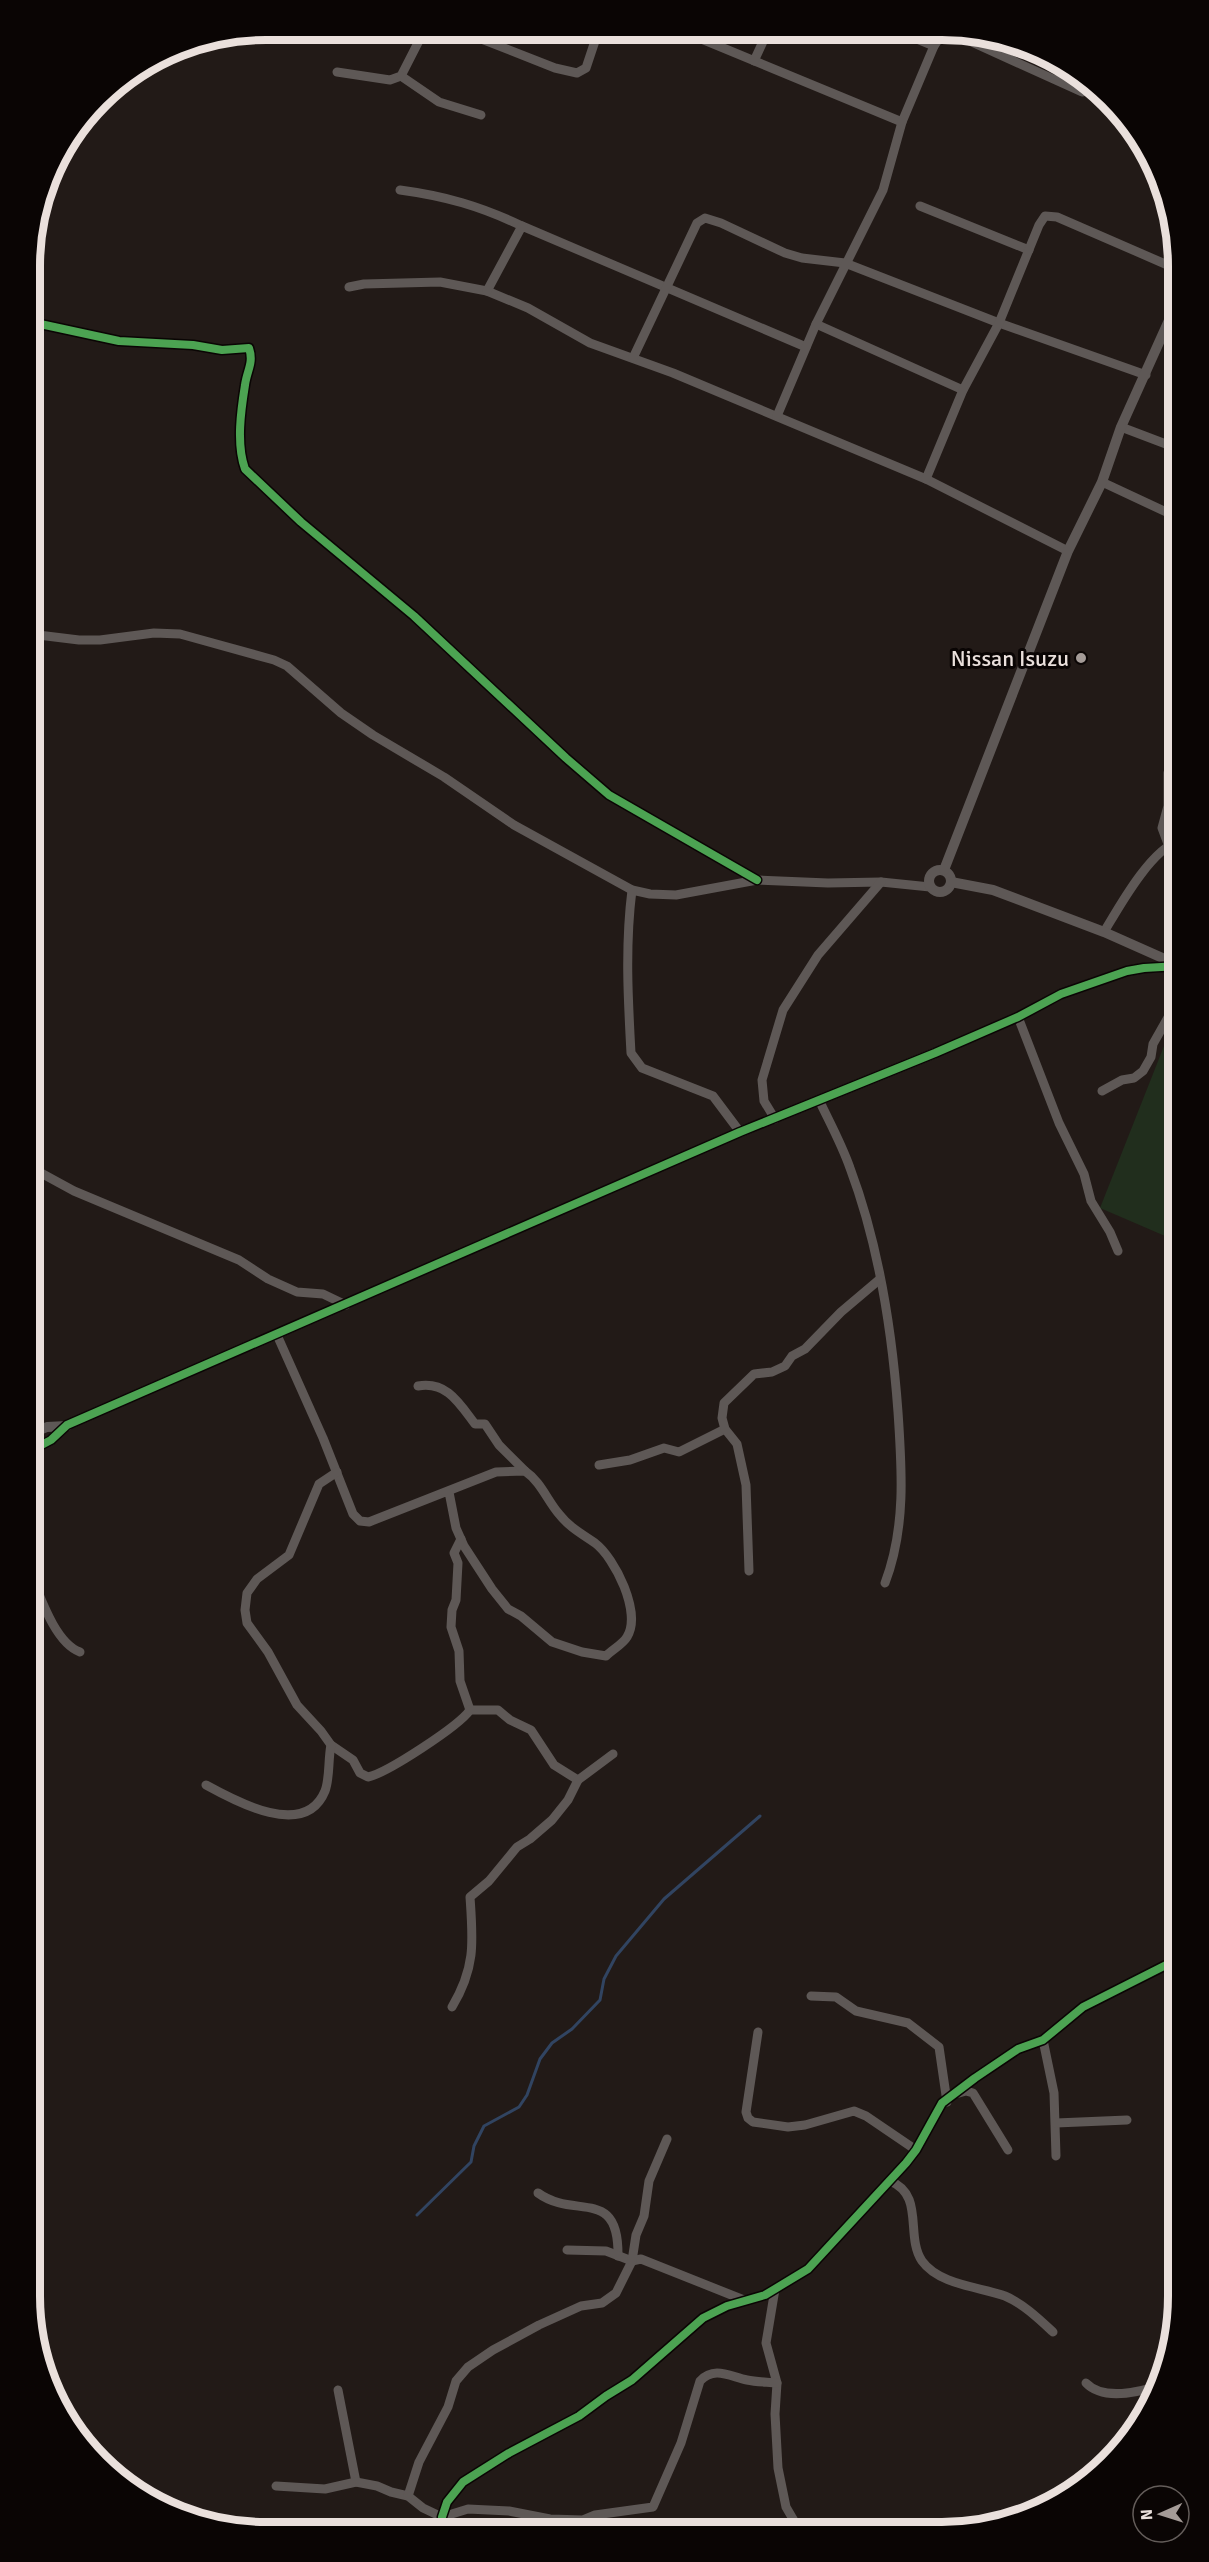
<svg xmlns="http://www.w3.org/2000/svg" width="1209" height="2562" font-family="Signika,sans-serif">
<style>
.green{fill:#212e1d}
.lines{fill:none;stroke-linecap:round;stroke-linejoin:round}
.stream{stroke:#314461;stroke-width:3}
.minor{stroke:#5e5856;stroke-width:9}
.tertiary{stroke:#5e5856;stroke-width:10}
.cycleway-casing{stroke:#0a0504;stroke-width:11}
.cycleway{stroke:#4ca352;stroke-width:8}
.poi-dot{fill:#a49b97;stroke:#0a0504;stroke-width:2}
.labels{text-anchor:middle;stroke-width:6;stroke-linejoin:round;paint-order:stroke}
.poi-label{font-size:22px;fill:#eae0dc;stroke:#0a0504;text-anchor:end}
.rim{fill:none;stroke:#eae0dc;stroke-width:8}
</style>
<rect width="100%" height="100%" fill="#221a17"/>
<polygon class="green" points="1179,1008 1179,1242 1100,1208"/>
<g class="lines">
<polyline class="stream" points="417,2215 471,2162 474,2146 484,2126 519,2107 527,2095 540,2059 552,2043 572,2029 600,2000 604,1979 616,1956 664,1899 760,1816"/>
<g class="minor">
<polyline points="461,31 555,68 577,73 586,68 598,32"/>
<polyline points="687,33 902,122"/>
<polyline points="905,34 934,46"/>
<polyline points="954,34 1082,92 1091,90 1094,85"/>
<polyline points="754,61 767,33"/>
<polyline points="337,72 390,80 401,76 424,31"/>
<polyline points="401,76 439,102 481,115"/>
<path d="M400,190c45,6 80,16 122,36"/>
<polyline points="920,206 1029,250"/>
<polyline points="349,287 364,284 440,282 487,291 528,308 590,343 673,373 926,479 1068,551"/>
<polyline points="487,291 522,226 806,347"/>
<path d="M31,322l88,19 74,4 29,5 27,-2c5,15 -2,22 -4,37 -4,25 -9,59 0,84l56,53 113,94 152,142 43,37 148,85"/>
<polyline points="816,324 963,390"/>
<polyline points="633,358 697,223 705,218 721,223 785,253 802,258 845,263 999,323 1146,375"/>
<polyline points="777,416 816,324 883,190 902,122 934,46 942,34"/>
<polyline points="1121,427 1179,449"/>
<polyline points="926,479 963,390 999,323 1039,225 1045,216 1057,217 1179,270"/>
<polyline points="1102,482 1179,518"/>
<polyline points="30,634 79,640 100,640 154,633 180,634 274,660 287,666 341,713 373,735 444,777 514,825 632,890 650,894 676,895 757,880 828,883 881,882 930,887"/>
<polyline points="1168,844 1162,828 1168,806 1168,773 1172,758"/>
<path d="M632,890c-7,55 -4,109 -1,163l11,15 71,28 27,36"/>
<path d="M1104,932c15,-25 47,-83 75,-91"/>
<polyline points="1018,1017 1059,1123 1084,1174 1091,1201 1110,1232 1118,1251"/>
<polyline points="1102,1091 1122,1080 1134,1078 1143,1071 1151,1057 1153,1044 1179,998"/>
<path d="M820,1102c10,21 22,43 30,66 29,77 42,162 48,244 4,58 8,116 -13,171"/>
<polyline points="775,1119 764,1101 762,1080 783,1010 818,955 881,882"/>
<polyline points="30,1167 74,1191 239,1260 268,1279 297,1292 323,1294 346,1305"/>
<polyline points="30,1274 39,1281"/>
<path d="M277,1335l46,103 30,76 7,7 9,1 127,-50 29,-1c16,11 22,29 34,43 10,13 23,20 36,29 20,15 47,70 32,94 -4,7 -15,13 -21,19l-24,-4 -30,-10 -31,-26 -13,-7 -16,-20 -28,-43 -8,-18 -7,-36"/>
<path d="M418,1386c29,-5 41,17 57,38h10l14,21 26,26"/>
<polyline points="599,1465 630,1460 664,1448 679,1452 725,1429"/>
<path d="M337,1472l-18,12 -30,71 -32,24 -10,14 -2,17 2,13 21,29 29,53 24,26 10,14 22,15 7,13 8,4c19,-4 91,-51 102,-67l-10,-29 -1,-30 -8,-24 1,-17 4,-10 2,-37 -4,-10 7,-14"/>
<polyline points="749,1571 746,1485 737,1444 725,1429 722,1418 724,1403 754,1374 772,1372 785,1366 792,1356 805,1349 841,1312 880,1279"/>
<path d="M30,1572c10,24 25,71 50,80"/>
<polyline points="470,1710 498,1710 510,1720 531,1730 554,1765 578,1780"/>
<path d="M206,1785c29,16 99,55 119,6 5,-13 3,-32 6,-46"/>
<polyline points="811,1996 836,1997 856,2011 908,2023 939,2047 947,2102"/>
<path d="M452,2007c24,-40 21,-66 18,-110l19,-16 28,-34 13,-8 22,-19 16,-20 10,-20 35,-26"/>
<polyline points="758,2032 746,2112 748,2118 753,2122 788,2127 805,2125 854,2111 866,2116 916,2150"/>
<polyline points="1043,2040 1054,2093 1056,2156"/>
<polyline points="959,2093 966,2091 973,2093 1008,2150"/>
<polyline points="1056,2123 1127,2120"/>
<path d="M890,2181c35,14 15,55 32,80 17,24 59,26 83,35 17,7 34,23 48,36"/>
<path d="M538,2193c37,27 81,-7 80,63"/>
<polyline points="567,2250 606,2251 632,2261 641,2259 744,2300"/>
<polyline points="775,2289 766,2343 777,2383 775,2414 778,2468 786,2507 800,2531"/>
<path d="M1086,2383c17,18 54,9 75,2"/>
<polyline points="338,2390 356,2482"/>
<path d="M276,2486l49,3 31,-7 21,4 14,6 17,4 15,12 19,9 26,-8 41,2 41,8 33,1 12,-5 58,-8 28,-64 19,-62c14,-15 29,-5 47,-1 9,2 20,2 30,3"/>
<polyline points="408,2496 419,2462 448,2407 456,2381 468,2367 493,2350 539,2325 581,2306 602,2303 616,2293 632,2261 636,2235 644,2216 649,2181 667,2139"/>
<polyline points="442,2517 447,2502 463,2482 509,2453 579,2416 606,2396 632,2380 703,2318 727,2306 765,2295 808,2269 906,2163 916,2150 942,2103 975,2078 1018,2049 1043,2040 1083,2007 1166,1965 1179,1961"/>
</g>
<g class="tertiary">
<circle cx="940" cy="881" r="11"/>
<polyline points="944,870 1068,551 1102,482 1121,427 1179,298"/>
<polyline points="951,882 993,890 1104,932 1176,964"/>
<polyline points="30,1434 47,1427 67,1426"/>
<polyline points="30,1451 51,1440 67,1425 740,1132 935,1053 1018,1017 1061,994 1127,971 1144,968 1179,966"/>
</g>
<defs>
<g id="cycleway">
<path d="M31,322l88,19 74,4 29,5 27,-2c5,15 -2,22 -4,37 -4,25 -9,59 0,84l56,53 113,94 152,142 43,37 148,85"/>
<polyline points="30,1451 51,1440 67,1425 740,1132 935,1053 1018,1017 1061,994 1127,971 1144,968 1179,966"/>
<polyline points="442,2517 447,2502 463,2482 509,2453 579,2416 606,2396 632,2380 703,2318 727,2306 765,2295 808,2269 906,2163 916,2150 942,2103 975,2078 1018,2049 1043,2040 1083,2007 1166,1965 1179,1961"/>
</g>
</defs>
<use href="#cycleway" class="cycleway-casing"/>
<use href="#cycleway" class="cycleway"/>
</g>
<circle class="poi-dot" cx="1081" cy="658" r="6"/>
<g class="labels">
<g class="poi-label">
<text x="1069" y="666">Nissan Isuzu</text>
</g>
</g>
<path d="M0 0H1209V2562H0ZM266 40H942A226 226 0 0 1 1168 266V2296A226 226 0 0 1 942 2522H266A226 226 0 0 1 40 2296V266A226 226 0 0 1 266 40Z" fill="#0a0504" fill-rule="evenodd"/>
<path class="rim" d="M266 40H942A226 226 0 0 1 1168 266V2296A226 226 0 0 1 942 2522H266A226 226 0 0 1 40 2296V266A226 226 0 0 1 266 40Z"/>
<g transform="translate(1161 2514) rotate(267)"><circle r="28" fill="#0a0504" stroke="#645d5a" stroke-width="1.5"/>
<path d="M0-4.5L10 22L0 15L-10 22Z" fill="#a49b97"/>
<text y="-9" font-size="16" font-weight="bold" text-anchor="middle" fill="#eae0dc">N</text>
</g>
</svg>
